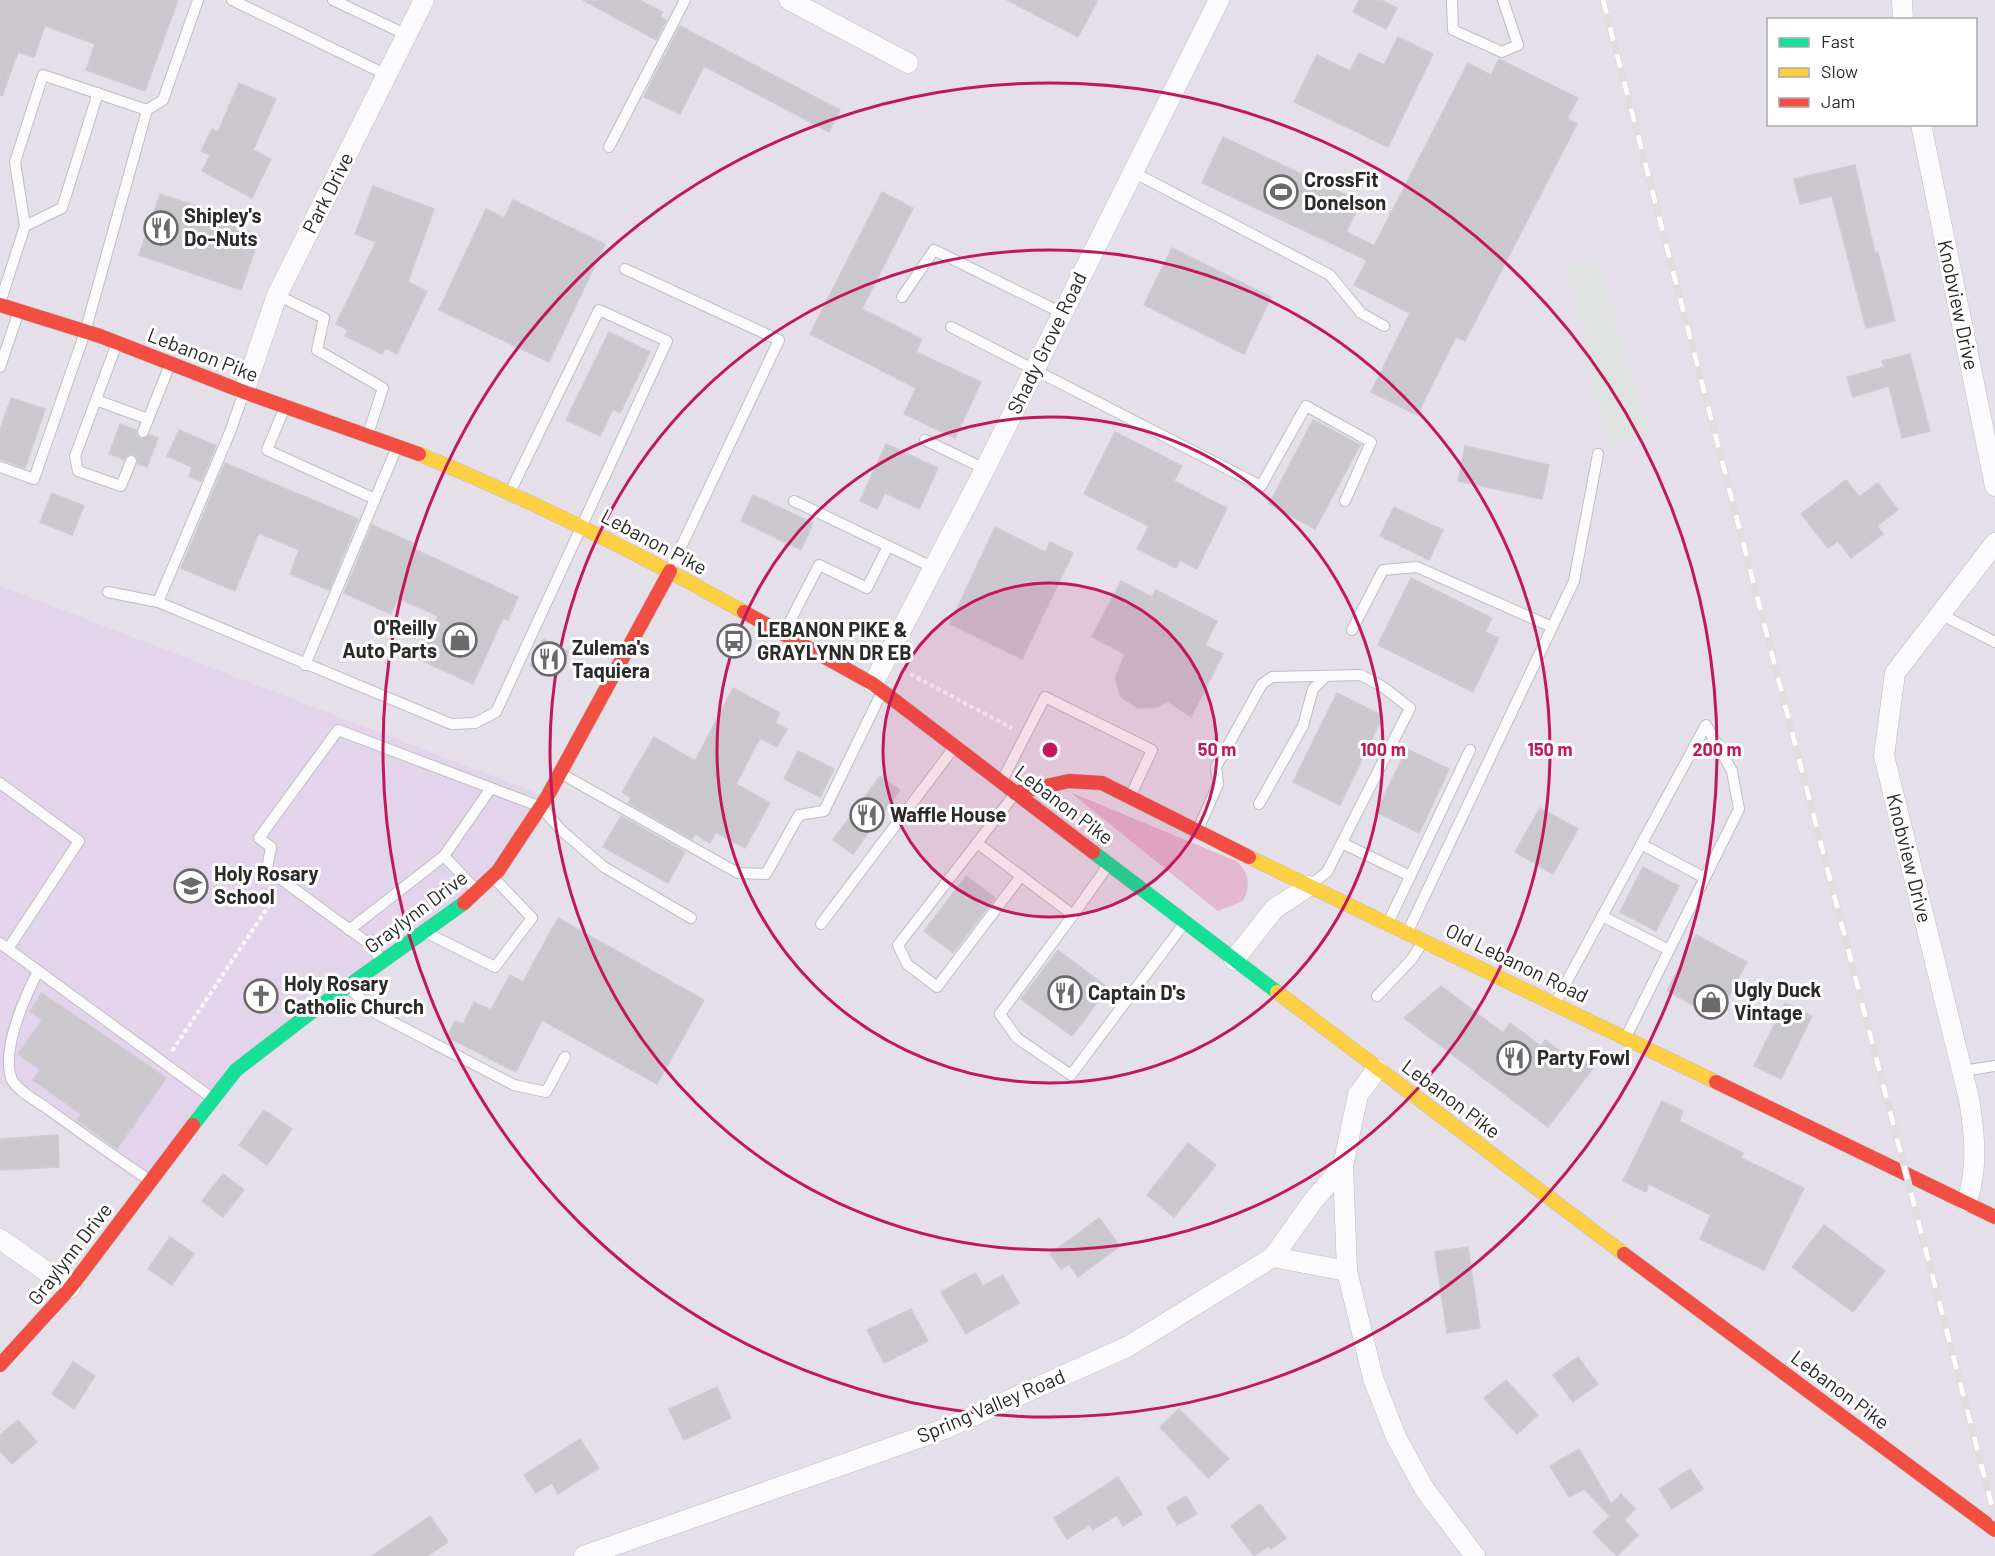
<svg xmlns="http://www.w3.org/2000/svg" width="1995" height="1556" font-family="Barlow,sans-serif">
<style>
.industrial{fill:#e0e2e2}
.education{fill:#e2d4eb}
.green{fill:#e3b7cc}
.building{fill:#cac7cd;stroke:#cfcbd3;stroke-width:1.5}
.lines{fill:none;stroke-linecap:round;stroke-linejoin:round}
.lane-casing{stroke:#bfbfc0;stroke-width:12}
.street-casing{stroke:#bfbfc0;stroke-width:21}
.fast-casing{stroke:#bfbfc0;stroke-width:15}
.slow-casing{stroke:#bfbfc0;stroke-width:15}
.jam-casing{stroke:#bfbfc0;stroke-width:15}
.path{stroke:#fbfafc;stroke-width:4;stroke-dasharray:4.5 3;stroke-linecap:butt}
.lane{stroke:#fbfafc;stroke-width:10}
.street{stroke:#fbfafc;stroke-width:20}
.fast{stroke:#16e098;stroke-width:14}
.slow{stroke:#ffcf43;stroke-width:14}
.jam{stroke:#f24e42;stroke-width:14}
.rail-casing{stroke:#dddedd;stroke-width:7}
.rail{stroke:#fff;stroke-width:4.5;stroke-dasharray:14;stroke-linecap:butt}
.ring{fill:none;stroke:#c2185b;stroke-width:3}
.labels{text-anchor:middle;stroke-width:6;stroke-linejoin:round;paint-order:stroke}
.poi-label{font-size:20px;font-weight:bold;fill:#2a2a2a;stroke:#fff;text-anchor:start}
.street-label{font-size:20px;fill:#2a2a2a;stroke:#fff}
.centre{fill:#c2185b;stroke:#fff;stroke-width:3}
.ring-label{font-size:18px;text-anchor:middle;font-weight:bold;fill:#c2185b;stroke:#fff;stroke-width:6;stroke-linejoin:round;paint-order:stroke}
</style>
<rect width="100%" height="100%" fill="#e4dfe8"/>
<polygon class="industrial" points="1598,258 1650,434 1610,446 1581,348 1587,345 1564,267"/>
<polygon class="education" points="0,586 547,797 498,871 236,1070 145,1187 0,1083"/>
<path class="green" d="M1070,792l166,69c13,11 15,24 7,40l-25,10z"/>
<g class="building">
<polygon points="0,0 178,0 145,91 86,70 95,44 45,26 34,57 18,52 2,96 0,95"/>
<polygon points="583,0 639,0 663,12 660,17 666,20 656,40"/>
<polygon points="1007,0 1098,0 1078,37"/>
<polygon points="1359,0 1381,0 1397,8 1386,29 1353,12"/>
<polygon points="680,26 840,110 829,132 704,66 680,114 644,97"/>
<polygon points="1398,37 1433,54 1388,147 1294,102 1317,55 1350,71 1359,53 1384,65"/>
<polygon points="1499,59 1578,98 1567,119 1577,124 1465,341 1456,337 1417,415 1371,392 1410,313 1354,285 1367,260 1202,183 1223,137 1361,202 1346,232 1374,246 1468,63 1491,75"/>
<polygon points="239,83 276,99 253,150 271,159 252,198 202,171 210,155 201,151 212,129 218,132"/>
<polygon points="1855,165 1875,253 1878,252 1895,321 1866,328 1832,196 1800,204 1794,179"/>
<polygon points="373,186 434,209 408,282 427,291 397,354 385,348 382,354 345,336 348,330 336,324 376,242 355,234"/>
<polygon points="882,192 913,208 862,309 922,339 916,352 981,382 955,438 904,414 916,388 810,334"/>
<polygon points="160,194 205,209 203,216 260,235 241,290 139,255"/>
<polygon points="513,200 605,244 549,362 439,310 486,209 504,218"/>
<polygon points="1172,248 1271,297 1244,354 1144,305"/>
<polygon points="609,332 650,352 620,413 613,409 600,436 566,420"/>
<polygon points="1910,354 1930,431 1902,438 1889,386 1853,397 1847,377 1884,367 1882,361"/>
<polygon points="11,398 45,409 25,468 0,459 0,430"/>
<polygon points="1313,420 1360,445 1315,529 1269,504"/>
<polygon points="120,424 136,430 137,436 141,439 150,435 158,438 147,467 138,464 137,457 133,454 127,455 124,459 109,454"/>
<polygon points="179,430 216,446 201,481 189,476 192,467 167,456"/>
<polygon points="1115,432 1182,466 1174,481 1227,508 1197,569 1180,560 1176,568 1137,549 1149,526 1084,494"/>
<polygon points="886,444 938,468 919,509 885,493 877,509 860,501"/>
<polygon points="1465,446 1549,465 1542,499 1458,481"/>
<polygon points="225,463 358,519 329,590 290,574 299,550 259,533 235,591 181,568"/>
<polygon points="1846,480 1859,497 1878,483 1898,510 1877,526 1883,534 1851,558 1838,541 1828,548 1801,514"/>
<polygon points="52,493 84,506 72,535 40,522"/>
<polygon points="753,495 813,523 801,550 741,521"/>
<polygon points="1394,507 1443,530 1429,560 1380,536"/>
<polygon points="372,525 413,543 412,548 518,597 508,620 503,618 473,684 418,659 438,616 398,598 391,614 344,593"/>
<polygon points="995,527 1045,552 1050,542 1073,553 1022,659 950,624"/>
<polygon points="1411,578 1492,618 1485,632 1499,638 1473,692 1378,645"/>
<polygon points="1121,581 1152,597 1156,590 1217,621 1205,645 1223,654 1191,717 1167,701 1158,707 1138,708 1121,697 1115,678 1125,654 1092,637"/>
<polygon points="543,639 569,652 556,678 530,666"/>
<polygon points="733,688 780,713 775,723 787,729 777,747 760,738 736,784 770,803 745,848 716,832 710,843 695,834 692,839 628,803 631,798 622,792 654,737 695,761"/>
<polygon points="1337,693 1383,716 1340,805 1293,782"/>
<polygon points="1407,749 1449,769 1419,833 1376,812"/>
<polygon points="798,751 834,769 820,797 784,779"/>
<polygon points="880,776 900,790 853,854 833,840"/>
<polygon points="1540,808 1578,829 1553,874 1515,852"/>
<polygon points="621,816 685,852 668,883 603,847"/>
<polygon points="1643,867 1679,886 1656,931 1620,912"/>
<polygon points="966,876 995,898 953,953 924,931"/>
<polygon points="558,918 704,1000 657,1084 542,1020 516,1072 447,1037 455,1021 463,1024 474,1002 491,1010 510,975 523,982"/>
<polygon points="1696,935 1747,962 1717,1018 1667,991"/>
<polygon points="1058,950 1108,988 1072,1036 1021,999"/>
<polygon points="1441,986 1503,1033 1510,1023 1541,1046 1545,1040 1574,1061 1578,1055 1594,1067 1548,1127 1404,1018"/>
<polygon points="42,993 166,1078 117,1149 77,1120 81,1114 33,1080 40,1070 18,1054 42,1020 30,1011"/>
<polygon points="1785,1003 1812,1016 1781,1079 1754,1066"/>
<polygon points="1662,1101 1683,1111 1679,1121 1743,1153 1741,1158 1804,1188 1764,1270 1700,1239 1711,1215 1649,1184 1646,1192 1623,1181"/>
<polygon points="264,1110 292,1129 267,1165 239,1145"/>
<polygon points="58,1135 59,1167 0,1170 0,1139"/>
<polygon points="1188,1143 1216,1165 1174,1217 1147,1195"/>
<polygon points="223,1174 244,1190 223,1217 202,1201"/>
<polygon points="1099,1218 1120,1246 1078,1277 1069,1264 1061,1269 1050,1254"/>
<polygon points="1824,1225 1885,1271 1853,1312 1792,1267"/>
<polygon points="170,1237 194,1254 172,1285 148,1269"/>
<polygon points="1468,1247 1480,1328 1447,1333 1435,1252"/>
<polygon points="975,1273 983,1286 1003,1275 1019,1303 966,1334 941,1292"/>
<polygon points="911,1309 928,1341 884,1363 867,1330"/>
<polygon points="1578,1357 1598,1384 1573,1402 1553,1375"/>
<polygon points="73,1362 95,1376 74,1409 52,1394"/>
<polygon points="1506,1380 1538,1415 1517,1434 1484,1398"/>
<polygon points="717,1387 731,1418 684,1440 669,1409"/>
<polygon points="1179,1409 1229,1459 1208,1478 1160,1427"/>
<polygon points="18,1420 37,1442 12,1464 0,1451 0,1435"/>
<polygon points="580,1439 599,1468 558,1494 552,1483 536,1493 524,1475"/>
<polygon points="1579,1449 1611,1504 1621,1494 1635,1509 1624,1520 1638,1535 1617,1556 1593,1532 1610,1516 1584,1489 1569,1497 1550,1466"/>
<polygon points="1690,1469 1703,1489 1672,1509 1659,1489"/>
<polygon points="1118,1477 1142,1514 1123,1526 1117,1515 1093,1530 1089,1525 1067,1539 1054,1518"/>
<polygon points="1186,1496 1197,1514 1177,1525 1167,1507"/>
<polygon points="1260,1504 1286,1538 1271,1549 1269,1546 1254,1556 1231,1526"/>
<polygon points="430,1516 448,1542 427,1556 372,1556"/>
</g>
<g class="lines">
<defs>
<g id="lane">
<polyline points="232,0 387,75"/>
<polyline points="333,0 407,35"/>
<polyline points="1452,0 1453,30 1502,52 1518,45 1503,0"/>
<polyline points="609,147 685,0"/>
<polyline points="1133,172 1330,275 1361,313 1384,326"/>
<polyline points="25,226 15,162 43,75 147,110"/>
<polyline points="625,269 779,340 671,568"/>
<polyline points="277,295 324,318 317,350 383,388 369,431"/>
<polyline points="902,297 934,250 1062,313"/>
<polyline points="0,303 25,226 62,208 98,93"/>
<polyline points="951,327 1261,486 1306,406 1371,442 1345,501"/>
<polyline points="116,346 75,456 78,471 121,486 131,461"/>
<polyline points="0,367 18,314"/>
<polyline points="96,400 148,419"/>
<polyline points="284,409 267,450 375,499"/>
<polyline points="143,432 169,367"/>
<polyline points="925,440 985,469"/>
<polyline points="0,467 34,479 85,332 147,110 163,100 198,0"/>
<polyline points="794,501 934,568"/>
<polyline points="108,592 158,602 451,724 475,723 496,712 667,341 599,310 512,488"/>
<polyline points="158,602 230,432 243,395"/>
<polyline points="1940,614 1995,642"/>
<polyline points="1352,630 1383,570 1417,567 1552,627"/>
<polyline points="785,631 819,565 867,588 888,546"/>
<polyline points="305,665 397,447"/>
<polyline points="560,773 738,873 766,874 799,815 824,811 881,694"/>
<polyline points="1003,779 1045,697 1152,750 1130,797"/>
<polyline points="0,783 79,841 8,949"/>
<polyline points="1014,795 977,843 1073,915 1107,867"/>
<polyline points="1259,804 1303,726 1313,689 1326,676"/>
<polyline points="1197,832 1218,784 1216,767 1262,684 1272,677 1361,675 1383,687 1410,708 1327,872 1309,886"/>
<polyline points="977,843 898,945 907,964 937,987 1021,876"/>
<polyline points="1342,843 1410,876"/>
<polyline points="1641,844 1705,878"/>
<polyline points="444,856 477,891"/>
<polyline points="1073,915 1000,1014 1017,1038 1071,1075 1183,925"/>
<polyline points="1602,916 1669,950"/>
<polyline points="1388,923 1470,750"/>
<polyline points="821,924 953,749"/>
<polyline points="349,930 444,856 491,788"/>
<polyline points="1408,931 1574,581 1598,454"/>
<polyline points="427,933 495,967 532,918 493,877"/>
<polyline points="0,943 212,1098"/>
<polyline points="382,962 372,946 267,869 271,847 259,838 338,730 541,807 561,830 604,867 691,918"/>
<path d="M38,971c-13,26 -38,79 -26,109 7,12 25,21 36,29 33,24 67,48 101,71"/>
<polyline points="348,987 377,1014 514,1085 546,1092 565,1057"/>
<polyline points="1377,996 1412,959 1424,940"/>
<polyline points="1555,1003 1706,725 1732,771 1739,809 1626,1037"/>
<polyline points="1962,1071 1995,1066"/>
</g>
<g id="street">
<polyline points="789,0 908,63"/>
<polyline points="1902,0 1903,20"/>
<polyline points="1921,124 1995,486"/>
<polyline points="244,392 277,295 424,0"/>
<polyline points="873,684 985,469 1219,0"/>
<polyline points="1234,960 1274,909 1309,886"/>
<polyline points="1377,1069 1358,1095 1343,1166 1347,1271 1373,1378 1396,1437 1425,1490 1475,1556"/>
<path d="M1967,1202c11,-36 8,-66 2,-103l-85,-343 11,-83 100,-130"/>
<polyline points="0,1239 70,1288"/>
<polyline points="1273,1257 1347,1271"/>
<polyline points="584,1556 944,1429 1127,1347 1273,1257 1313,1201 1343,1166"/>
</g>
<g id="fast">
<polyline points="1093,852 1277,992"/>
<polyline points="193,1125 236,1070 309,1014 464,903"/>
</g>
<g id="slow">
<path d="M419,454c112,46 219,99 325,158"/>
<polyline points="1249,857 1716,1082"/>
<polyline points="1277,992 1624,1254"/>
</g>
<g id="jam">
<polyline points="0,305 100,336 244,392 419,454"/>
<polyline points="744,612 873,684 1093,852"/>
<polyline points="1015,793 1069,781 1102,783 1249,857"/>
<polyline points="464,903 498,871 547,797 670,571"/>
<polyline points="1716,1082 1995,1217"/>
<polyline points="1624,1254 1995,1530"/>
<polyline points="0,1365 70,1288 193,1125"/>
</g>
</defs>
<use href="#lane" class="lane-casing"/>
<use href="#street" class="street-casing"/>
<use href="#fast" class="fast-casing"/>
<use href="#slow" class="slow-casing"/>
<use href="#jam" class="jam-casing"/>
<g class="path">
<polyline points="910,674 1012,728"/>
<polyline points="172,1051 276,895"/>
</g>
<use href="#lane" class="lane"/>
<use href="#street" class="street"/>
<use href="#fast" class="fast"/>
<use href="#slow" class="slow"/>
<use href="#jam" class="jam"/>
<defs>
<polyline id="rail" points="1603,0 1995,1518"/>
</defs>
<use href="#rail" class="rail-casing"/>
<use href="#rail" class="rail"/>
</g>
<circle cx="1050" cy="750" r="167" fill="#c2185b" fill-opacity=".12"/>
<g class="ring">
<circle cx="1050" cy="750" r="167"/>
<circle cx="1050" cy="750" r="333"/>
<circle cx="1050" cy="750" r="500"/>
<circle cx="1050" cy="750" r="667"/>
</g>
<defs>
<symbol id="stadium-ring" viewBox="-11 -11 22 22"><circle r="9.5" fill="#fff" stroke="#6b696c" stroke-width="1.5"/><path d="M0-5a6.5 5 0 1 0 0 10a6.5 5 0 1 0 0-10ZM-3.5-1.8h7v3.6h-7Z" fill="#6b696c"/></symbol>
<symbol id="restaurant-ring" viewBox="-11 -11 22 22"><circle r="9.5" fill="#fff" stroke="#6b696c" stroke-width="1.5"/><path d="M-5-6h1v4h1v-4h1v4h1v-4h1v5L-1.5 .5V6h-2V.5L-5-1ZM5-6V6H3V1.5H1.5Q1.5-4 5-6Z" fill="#6b696c"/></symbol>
<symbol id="shop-ring" viewBox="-11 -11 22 22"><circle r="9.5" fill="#fff" stroke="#6b696c" stroke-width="1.5"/><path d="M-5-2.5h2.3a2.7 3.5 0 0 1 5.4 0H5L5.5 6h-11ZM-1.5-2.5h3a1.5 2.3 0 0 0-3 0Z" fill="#6b696c"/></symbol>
<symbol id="bus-ring" viewBox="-11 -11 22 22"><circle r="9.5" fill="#fff" stroke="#6b696c" stroke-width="1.5"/><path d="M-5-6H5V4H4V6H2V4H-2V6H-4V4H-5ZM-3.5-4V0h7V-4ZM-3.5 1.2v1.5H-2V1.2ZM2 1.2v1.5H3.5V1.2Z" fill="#6b696c"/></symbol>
<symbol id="school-ring" viewBox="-11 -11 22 22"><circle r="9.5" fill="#fff" stroke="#6b696c" stroke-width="1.5"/><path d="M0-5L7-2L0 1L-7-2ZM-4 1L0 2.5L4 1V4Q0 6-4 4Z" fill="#6b696c"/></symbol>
<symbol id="church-ring" viewBox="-11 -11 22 22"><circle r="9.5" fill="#fff" stroke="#6b696c" stroke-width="1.5"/><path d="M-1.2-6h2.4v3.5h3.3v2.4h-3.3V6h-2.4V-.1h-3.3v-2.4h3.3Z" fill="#6b696c"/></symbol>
</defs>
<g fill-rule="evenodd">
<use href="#stadium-ring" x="1262" y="173" width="38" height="38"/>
<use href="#restaurant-ring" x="142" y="209" width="38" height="38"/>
<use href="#shop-ring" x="441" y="621" width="38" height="38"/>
<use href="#bus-ring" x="715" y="622" width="38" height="38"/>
<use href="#restaurant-ring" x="530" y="640" width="38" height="38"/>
<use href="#restaurant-ring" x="848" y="796" width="38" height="38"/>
<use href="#school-ring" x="172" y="867" width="38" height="38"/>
<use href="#restaurant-ring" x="1046" y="974" width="38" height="38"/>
<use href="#church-ring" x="242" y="977" width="38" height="38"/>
<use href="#shop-ring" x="1692" y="983" width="38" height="38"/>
<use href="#restaurant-ring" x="1495" y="1039" width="38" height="38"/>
</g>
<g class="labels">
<g class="poi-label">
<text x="1304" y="187">CrossFit<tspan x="1304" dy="23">Donelson</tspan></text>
<text x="184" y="223">Shipley's<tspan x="184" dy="23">Do-Nuts</tspan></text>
<text x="437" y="635" text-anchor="end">O'Reilly<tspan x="437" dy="23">Auto Parts</tspan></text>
<text x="757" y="637">LEBANON PIKE &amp;<tspan x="757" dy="23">GRAYLYNN DR EB</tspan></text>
<text x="572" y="655">Zulema's<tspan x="572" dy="23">Taquiera</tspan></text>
<text x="890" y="822">Waffle House</text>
<text x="214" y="881">Holy Rosary<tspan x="214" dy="23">School</tspan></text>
<text x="284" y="991">Holy Rosary<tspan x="284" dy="23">Catholic Church</tspan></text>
<text x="1734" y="997">Ugly Duck<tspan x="1734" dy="23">Vintage</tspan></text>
<text x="1088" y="1000">Captain D's</text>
<text x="1537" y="1065">Party Fowl</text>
</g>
<g class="street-label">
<text transform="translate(328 193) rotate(-63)" y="7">Park Drive</text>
<text transform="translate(1958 305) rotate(78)" y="7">Knobview Drive</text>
<text transform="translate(1047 343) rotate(-64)" y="7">Shady Grove Road</text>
<text transform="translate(203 355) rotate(21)" y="7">Lebanon Pike</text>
<text transform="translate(654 542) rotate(28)" y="7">Lebanon Pike</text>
<text transform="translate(1064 805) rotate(37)" y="7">Lebanon Pike</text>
<text transform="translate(1909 858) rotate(76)" y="7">Knobview Drive</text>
<text transform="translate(416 912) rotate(-37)" y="7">Graylynn Drive</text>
<text transform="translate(1517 963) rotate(26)" y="7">Old Lebanon Road</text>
<text transform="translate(1451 1099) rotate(37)" y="7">Lebanon Pike</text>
<text transform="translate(70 1254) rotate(-52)" y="7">Graylynn Drive</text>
<text transform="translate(1840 1390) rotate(37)" y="7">Lebanon Pike</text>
<text transform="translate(991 1406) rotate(-23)" y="7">Spring Valley Road</text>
</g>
</g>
<circle cx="1050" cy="750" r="9" class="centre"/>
<g class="ring-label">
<text x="1217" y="756">50 m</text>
<text x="1383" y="756">100 m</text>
<text x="1550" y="756">150 m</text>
<text x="1717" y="756">200 m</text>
</g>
<rect x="1767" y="18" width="210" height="108" fill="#ffffff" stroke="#aaaaaa" stroke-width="1.5"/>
<rect x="1779" y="38" width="30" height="9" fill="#16e098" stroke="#aaaaaa" stroke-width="1.5"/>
<text x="1821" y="48" font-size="18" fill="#2a2a2a">Fast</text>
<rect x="1779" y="68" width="30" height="9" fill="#ffcf43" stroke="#aaaaaa" stroke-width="1.5"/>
<text x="1821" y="78" font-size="18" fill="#2a2a2a">Slow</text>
<rect x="1779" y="98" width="30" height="9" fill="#f24e42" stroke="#aaaaaa" stroke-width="1.5"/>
<text x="1821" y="108" font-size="18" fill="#2a2a2a">Jam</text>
</svg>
